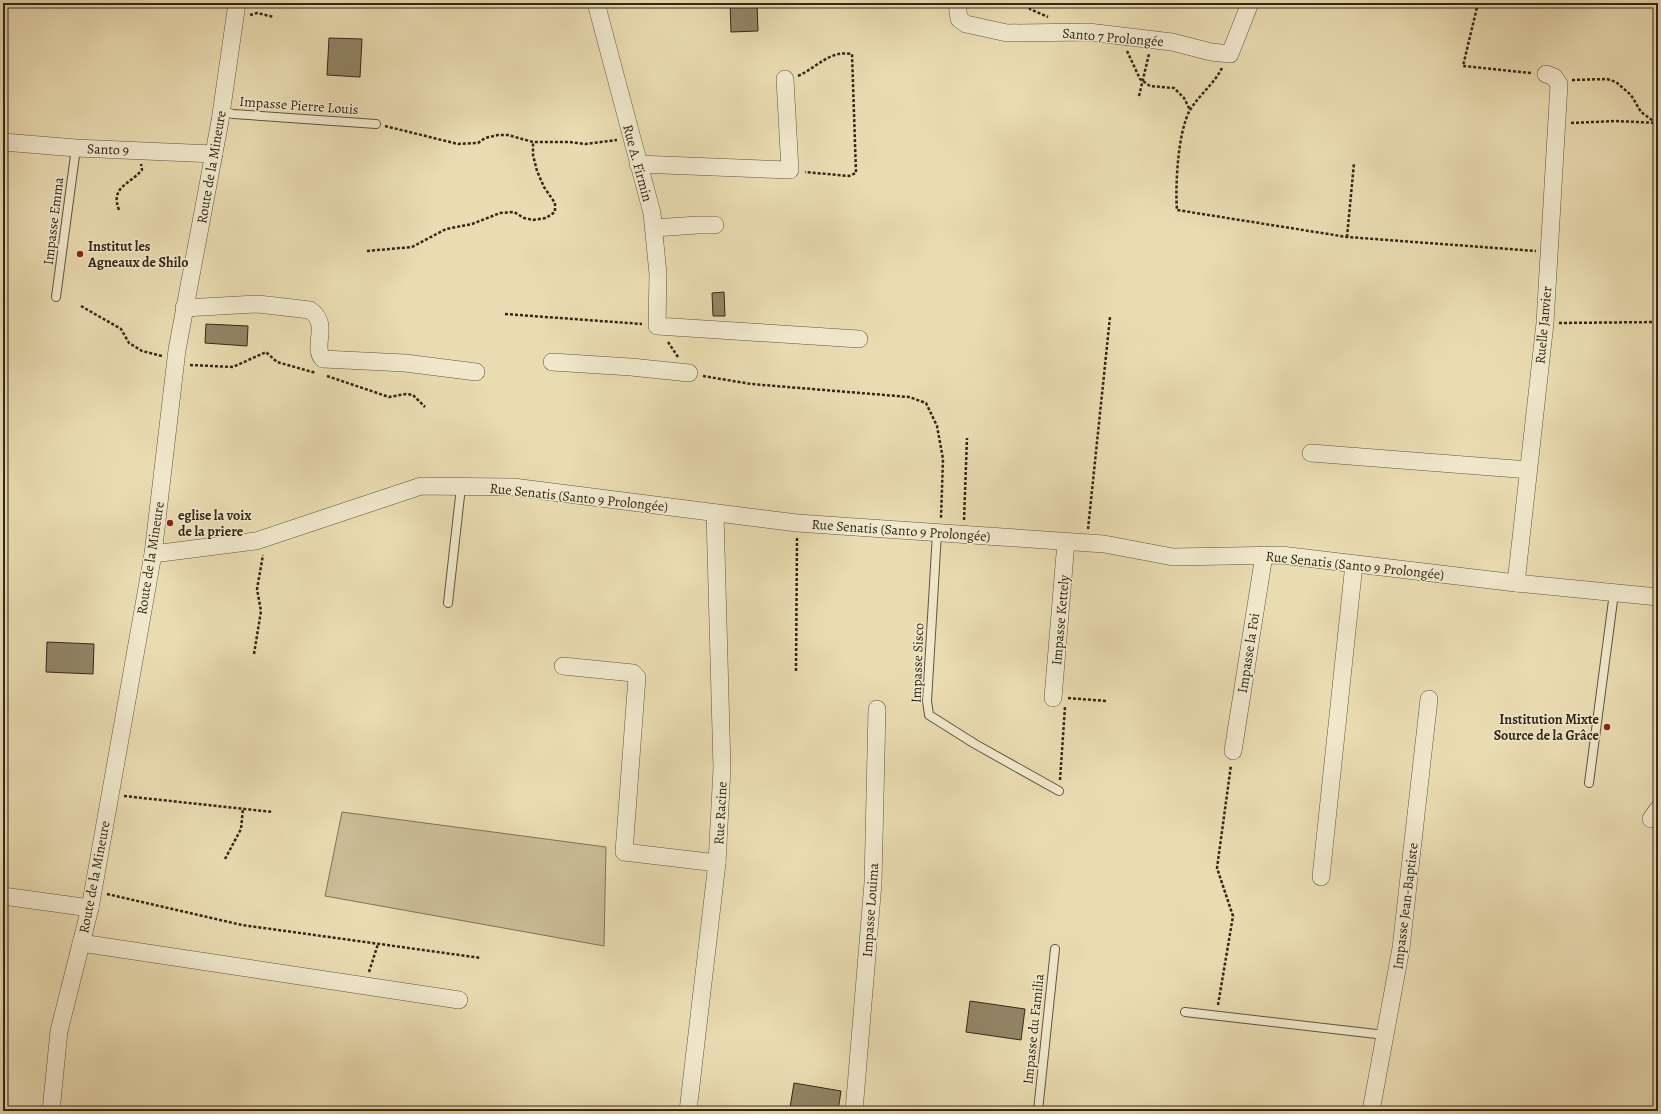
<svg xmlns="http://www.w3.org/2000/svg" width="1661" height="1114" font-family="Alegreya,serif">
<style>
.green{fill:#cbbd97;stroke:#7f7257}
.building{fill:#928567;stroke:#332717}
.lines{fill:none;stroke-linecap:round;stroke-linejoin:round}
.lane-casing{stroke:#61543e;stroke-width:10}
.street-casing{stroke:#61543e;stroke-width:18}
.path{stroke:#332717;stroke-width:2.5;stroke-dasharray:3 2;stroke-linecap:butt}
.lane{stroke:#f1e8cc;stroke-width:8}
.street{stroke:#f1e8cc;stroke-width:17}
.poi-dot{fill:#8f2418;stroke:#f1e8cc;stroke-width:1.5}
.labels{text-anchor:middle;stroke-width:3;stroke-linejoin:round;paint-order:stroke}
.street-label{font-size:14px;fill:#332717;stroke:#f1e8cc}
.poi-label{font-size:14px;font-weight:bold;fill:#332717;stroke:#f1e8cc;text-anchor:start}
</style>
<rect width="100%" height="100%" fill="#eadcb1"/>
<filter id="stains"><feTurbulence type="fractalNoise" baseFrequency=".005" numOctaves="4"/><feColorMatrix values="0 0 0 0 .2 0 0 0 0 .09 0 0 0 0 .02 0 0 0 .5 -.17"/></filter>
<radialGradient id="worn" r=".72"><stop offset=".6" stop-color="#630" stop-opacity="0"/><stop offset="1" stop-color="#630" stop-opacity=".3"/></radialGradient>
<polygon class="green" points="342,812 606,847 604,946 325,896"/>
<g class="building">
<polygon points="730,3 757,3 758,31 731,32"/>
<polygon points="329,38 362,39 360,77 327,75"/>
<polygon points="724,292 725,316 713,316 712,293"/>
<polygon points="206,324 248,326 247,346 205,343"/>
<polygon points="47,642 94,644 93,674 46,672"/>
<polygon points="970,1001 1025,1009 1021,1040 966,1032"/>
<polygon points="794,1083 841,1091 838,1111 809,1111 790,1108"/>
</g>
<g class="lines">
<defs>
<g id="lane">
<polyline points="221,111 233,114 376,124"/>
<polyline points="56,297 76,148"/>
<polyline points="937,533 927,701 929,715 975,744 1059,791"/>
<polyline points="448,603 461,487"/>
<polyline points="1589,783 1614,593"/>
<polyline points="1185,1012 1385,1035"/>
<polyline points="1038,1111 1055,949"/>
</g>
<g id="street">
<polyline points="596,3 652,213 658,274 657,326 859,339"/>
<polyline points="957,3 959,19 966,24 1007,33 1088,32 1172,42 1211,52 1230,54 1250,3"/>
<polyline points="3,142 76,148 214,154"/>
<polyline points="638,164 790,170 785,79"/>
<polyline points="654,228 698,225 715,225"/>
<path d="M184,308l74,-4 52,6c21,15 1,36 13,49l82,4 71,9"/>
<polyline points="552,362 631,367 689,373"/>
<polyline points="1311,453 1528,470"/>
<polyline points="153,554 256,541 421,486 513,487 797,523 1104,544 1173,557 1281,555 1516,583 1658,597"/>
<polyline points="1516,583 1545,323 1559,84 1554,77 1546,74"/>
<polyline points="563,666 633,673 637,677 624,852 717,863"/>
<polyline points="1053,698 1066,542"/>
<polyline points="1233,751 1264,555"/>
<polyline points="1651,819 1658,809"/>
<polyline points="1321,877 1354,564"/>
<polyline points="3,896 90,908"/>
<polyline points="81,943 459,1000"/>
<polyline points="51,1111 59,1031 90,908 153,554 177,350 220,121 237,3"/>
<polyline points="688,1111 717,863 722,768 715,513"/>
<polyline points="854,1111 873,883 877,709"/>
<polyline points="1371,1111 1401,948 1429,699"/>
</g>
</defs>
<use href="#lane" class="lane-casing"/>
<use href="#street" class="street-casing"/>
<g class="path">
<polyline points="1027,3 1030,9 1048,17"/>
<polyline points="1478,3 1463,66 1531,73"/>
<polyline points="250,15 257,13 274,17"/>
<polyline points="1127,51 1140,79 1150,86 1174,88 1184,98 1190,110"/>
<path d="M1222,68c-8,16 -23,27 -32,42 -12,21 -15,76 -13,100l170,27 189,14"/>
<path d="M798,76c20,-9 31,-26 54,-22l4,119 -7,3 -44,-4"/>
<polyline points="1572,80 1607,79 1616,82 1631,95 1641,112 1656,123"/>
<polyline points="1139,96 1149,54"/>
<polyline points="1571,123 1616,121 1658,123"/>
<polyline points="385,126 458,144 478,143 485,138 498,135 508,135 533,142 569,142 585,144 617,140"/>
<path d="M119,210c-9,-23 10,-25 23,-40l-1,-6"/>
<polyline points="1347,237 1354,163"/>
<polyline points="367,251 412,247 446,229 472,224 500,213 514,212 524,218 533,220 546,218 555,212 555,203 544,187 537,171 533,155 533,142"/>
<polyline points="81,306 121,329 129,343 142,351 162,356"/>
<polyline points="505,314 642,324"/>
<polyline points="1559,323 1658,322"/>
<polyline points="668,342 678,357"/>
<polyline points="190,365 233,367 266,352 277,362 316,373"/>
<polyline points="327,376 389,397 406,394 413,395 425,407"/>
<polyline points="703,376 751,384 909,397 926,403 937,426 943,459 941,518"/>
<polyline points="964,520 967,438"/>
<polyline points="1088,529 1110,317"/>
<polyline points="254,654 261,611 257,589 263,555"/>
<polyline points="796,671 797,537"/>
<polyline points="1068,698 1106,701"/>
<polyline points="1060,780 1065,707"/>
<polyline points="124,796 273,812"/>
<polyline points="225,859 241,829 243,808"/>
<polyline points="107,894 242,925 481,958"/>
<polyline points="369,972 378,944"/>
<polyline points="1218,1005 1233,916 1217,868 1231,765"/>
</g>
<use href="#lane" class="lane"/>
<use href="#street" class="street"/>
</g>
<g class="poi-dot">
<circle cx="80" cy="254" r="4"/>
<circle cx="170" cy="523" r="4"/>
<circle cx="1607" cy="727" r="4"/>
</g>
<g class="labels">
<g class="street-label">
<text transform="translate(1113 37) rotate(5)" y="5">Santo 7 Prolongée</text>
<text transform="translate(299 105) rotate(4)" y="5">Impasse Pierre Louis</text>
<text transform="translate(108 149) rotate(2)" y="5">Santo 9</text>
<text transform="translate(638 163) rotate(75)" y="5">Rue A. Firmin</text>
<text transform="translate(211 167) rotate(-80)" y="5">Route de la Mineure</text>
<text transform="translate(53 221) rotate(-83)" y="5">Impasse Emma</text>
<text transform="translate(1543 325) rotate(-85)" y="5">Ruelle Janvier</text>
<text transform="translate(579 497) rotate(6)" y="5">Rue Senatis (Santo 9 Prolongée)</text>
<text transform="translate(901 530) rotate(4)" y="5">Rue Senatis (Santo 9 Prolongée)</text>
<text transform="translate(150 558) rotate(-81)" y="5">Route de la Mineure</text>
<text transform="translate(1355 565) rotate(6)" y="5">Rue Senatis (Santo 9 Prolongée)</text>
<text transform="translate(1060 620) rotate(-85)" y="5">Impasse Kettely</text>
<text transform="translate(1248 653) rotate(-81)" y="5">Impasse la Foi</text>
<text transform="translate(917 663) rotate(-88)" y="5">Impasse Sisco</text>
<text transform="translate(720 813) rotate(-87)" y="5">Rue Racine</text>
<text transform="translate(94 877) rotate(-79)" y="5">Route de la Mineure</text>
<text transform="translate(1405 906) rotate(-83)" y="5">Impasse Jean-Baptiste</text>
<text transform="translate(870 910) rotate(-86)" y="5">Impasse Louima</text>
<text transform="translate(1033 1029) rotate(-84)" y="5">Impasse du Familia</text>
</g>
<g class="poi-label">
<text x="88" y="251">Institut les<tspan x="88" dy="16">Agneaux de Shilo</tspan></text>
<text x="178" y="520">eglise la voix<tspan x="178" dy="16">de la priere</tspan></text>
<text x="1599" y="724" text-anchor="end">Institution Mixte<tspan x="1599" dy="16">Source de la Grâce</tspan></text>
</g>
</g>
<rect width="1661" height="1114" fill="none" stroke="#eadcb1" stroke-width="16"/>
<rect x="4" y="4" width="1653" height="1106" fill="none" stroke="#332717" stroke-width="2"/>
<rect x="8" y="8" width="1645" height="1098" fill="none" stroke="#332717"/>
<rect width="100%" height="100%" filter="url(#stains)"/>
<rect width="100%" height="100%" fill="url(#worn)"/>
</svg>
